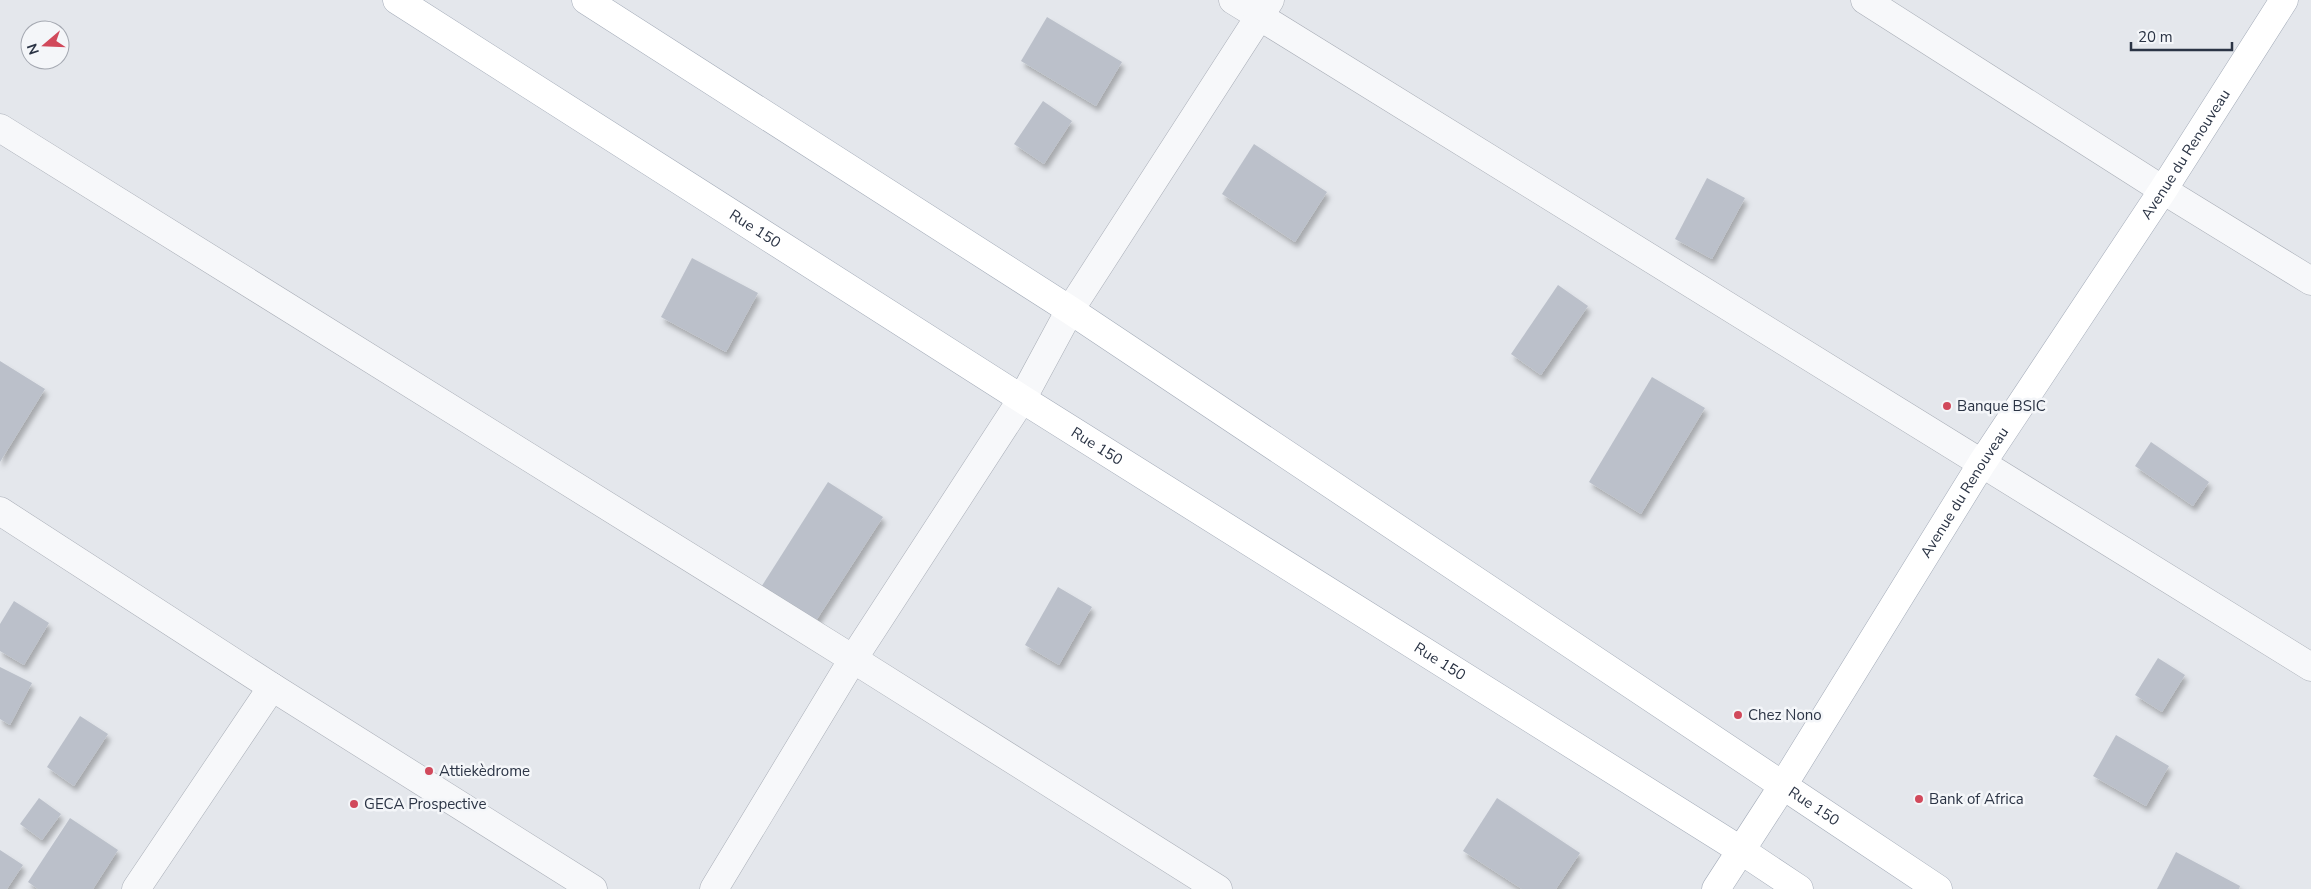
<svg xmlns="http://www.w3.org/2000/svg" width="2311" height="889" font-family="'Nunito Sans',sans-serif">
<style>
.building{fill:#bbc0ca;filter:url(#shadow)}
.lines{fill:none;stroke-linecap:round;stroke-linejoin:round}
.minor-casing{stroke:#a9aeb7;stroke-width:29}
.major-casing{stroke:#a3abb8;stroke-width:29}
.minor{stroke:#f7f8fa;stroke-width:28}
.major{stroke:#fff;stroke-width:28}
.poi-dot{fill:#d1495b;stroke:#f4f6f9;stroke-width:2}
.labels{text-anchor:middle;stroke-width:5;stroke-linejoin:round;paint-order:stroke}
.street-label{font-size:15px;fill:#2b3445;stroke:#f4f6f9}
.poi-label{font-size:15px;fill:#2b3445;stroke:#f4f6f9;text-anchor:start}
</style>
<defs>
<filter id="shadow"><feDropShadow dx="3" dy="5.5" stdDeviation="2.5" flood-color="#0004"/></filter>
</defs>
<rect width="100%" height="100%" fill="#e4e7ec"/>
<g class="building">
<polygon points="1047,17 1122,62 1096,106 1021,61"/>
<polygon points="1043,101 1072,121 1044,164 1014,144"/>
<polygon points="1254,144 1327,192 1295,242 1222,194"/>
<polygon points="1707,178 1745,198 1712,259 1675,239"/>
<polygon points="692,258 758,293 726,352 661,317"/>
<polygon points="1558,285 1588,306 1541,375 1511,354"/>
<polygon points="0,361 45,389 0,462"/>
<polygon points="1652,377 1705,408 1641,514 1589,482"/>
<polygon points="2151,442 2209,482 2193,506 2135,466"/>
<polygon points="828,482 883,517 812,627 758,592"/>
<polygon points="1058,587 1092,607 1059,665 1025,645"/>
<polygon points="14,601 49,623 24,665 0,651 0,624"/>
<polygon points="2158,658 2185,675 2162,712 2135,695"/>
<polygon points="0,667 32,683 10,725 0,719"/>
<polygon points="80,716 108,734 74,786 47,767"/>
<polygon points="2116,735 2169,766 2146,806 2093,776"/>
<polygon points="39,798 61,814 42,840 20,824"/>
<polygon points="1497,798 1580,853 1556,889 1522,889 1463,851"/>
<polygon points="70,818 118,850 93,889 38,889 28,882"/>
<polygon points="0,850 23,865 7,889 0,889"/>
<polygon points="2176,852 2240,886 2239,889 2157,889"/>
</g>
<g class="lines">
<defs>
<g id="minor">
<polyline points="1233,0 2311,667"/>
<polyline points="1865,0 2163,190 2311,281"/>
<polyline points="0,128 853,659 1218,889"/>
<polyline points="0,511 272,687 593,889"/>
<polyline points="136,889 272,687"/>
<polyline points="714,889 853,659 1022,399 1070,310 1270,0"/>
</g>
<g id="major">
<path id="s1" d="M397,0l625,399 720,452 57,38"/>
<path id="s2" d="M586,0l484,310 868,579"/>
<path id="s3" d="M1716,889l66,-102 200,-324 181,-273 121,-190"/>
</g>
</defs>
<use href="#minor" class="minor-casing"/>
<use href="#major" class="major-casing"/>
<use href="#minor" class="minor"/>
<use href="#major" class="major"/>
</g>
<g class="poi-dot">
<circle cx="1947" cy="406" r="5"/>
<circle cx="1738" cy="715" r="5"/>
<circle cx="429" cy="771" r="5"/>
<circle cx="1919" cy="799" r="5"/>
<circle cx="354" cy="804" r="5"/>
</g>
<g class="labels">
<g class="street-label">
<text dy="5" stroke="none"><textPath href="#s3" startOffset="872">Avenue du Renouveau</textPath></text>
<text dy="5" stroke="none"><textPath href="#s1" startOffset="425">Rue 150</textPath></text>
<text dy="5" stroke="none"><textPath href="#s1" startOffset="830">Rue 150</textPath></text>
<text dy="5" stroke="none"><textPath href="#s3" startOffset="468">Avenue du Renouveau</textPath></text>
<text dy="5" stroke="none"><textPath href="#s1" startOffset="1235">Rue 150</textPath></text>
<text dy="5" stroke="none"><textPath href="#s2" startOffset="1469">Rue 150</textPath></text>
</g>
<g class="poi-label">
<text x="1957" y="411">Banque BSIC</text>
<text x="1748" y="720">Chez Nono</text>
<text x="439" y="776">Attiekèdrome</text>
<text x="1929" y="804">Bank of Africa</text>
<text x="364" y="809">GECA Prospective</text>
</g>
</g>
<g transform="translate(45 45) rotate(251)"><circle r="24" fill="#f4f6f9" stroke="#a4a8b1"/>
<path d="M0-4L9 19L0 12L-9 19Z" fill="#d1495b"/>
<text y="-8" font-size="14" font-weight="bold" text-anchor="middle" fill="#2b3445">N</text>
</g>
<path d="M2131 42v8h101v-8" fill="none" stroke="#2b3445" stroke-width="2.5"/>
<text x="2138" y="42" font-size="15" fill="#2b3445" stroke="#f4f6f9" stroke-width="4" paint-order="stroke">20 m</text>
</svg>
